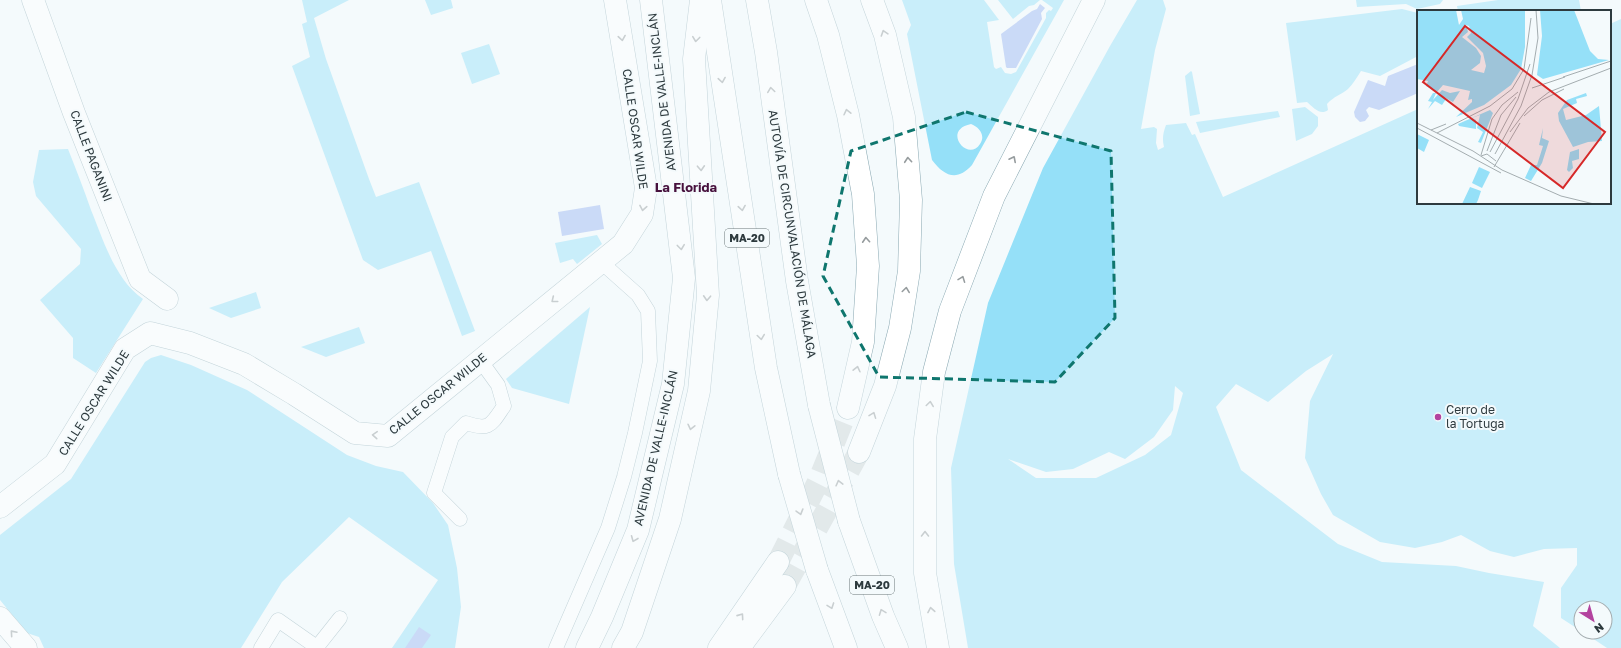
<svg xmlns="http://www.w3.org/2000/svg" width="1621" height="648" font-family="'Golos Text',sans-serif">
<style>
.green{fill:#95e0f8;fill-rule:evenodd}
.water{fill:#98b3f1}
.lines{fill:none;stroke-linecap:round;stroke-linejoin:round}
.primary-tunnel{stroke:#ccd4d6;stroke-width:22;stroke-dasharray:22 11;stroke-linecap:butt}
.highway-tunnel{stroke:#ccd4d6;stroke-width:22;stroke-dasharray:22 11;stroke-linecap:butt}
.lane-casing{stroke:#89a8b2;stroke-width:15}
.street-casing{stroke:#89a8b2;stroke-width:23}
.secondary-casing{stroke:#89a8b2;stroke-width:23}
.primary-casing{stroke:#89a8b2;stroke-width:23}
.highway-casing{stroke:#89a8b2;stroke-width:23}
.lane{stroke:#fff;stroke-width:14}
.street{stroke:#fff;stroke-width:22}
.secondary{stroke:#fff;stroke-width:22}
.primary{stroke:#fff;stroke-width:22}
.highway{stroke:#fff;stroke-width:22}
.highway-bridge-casing{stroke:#89a8b2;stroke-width:23;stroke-linecap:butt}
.highway-bridge{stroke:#fff;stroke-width:22}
.oneway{stroke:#969c9e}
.marked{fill:none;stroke:#0f766e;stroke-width:3;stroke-dasharray:8 5;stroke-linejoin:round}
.poi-dot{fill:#b3439f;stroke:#f4fafc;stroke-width:1.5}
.labels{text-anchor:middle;stroke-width:4;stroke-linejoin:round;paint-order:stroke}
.shield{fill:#f4fafc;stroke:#697477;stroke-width:1}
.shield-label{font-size:11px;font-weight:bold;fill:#2d3a3e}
.street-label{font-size:12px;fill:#2d3a3e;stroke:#f4fafc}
.poi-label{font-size:12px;fill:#2d3a3e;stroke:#f4fafc;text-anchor:start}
.neighbourhood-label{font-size:13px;font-weight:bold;fill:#47113d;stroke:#f4fafc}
.inset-road{fill:none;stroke:#a4adb0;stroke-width:1}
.view{fill:#d62828;fill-opacity:0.15;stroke:#d62828;stroke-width:2}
.inset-edge{fill:none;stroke:#2d3a3e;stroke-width:2}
</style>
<rect width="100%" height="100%" fill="#f4fafc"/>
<g class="green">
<polygon points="302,0 349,0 314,18 326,59 369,179 376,197 419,182 475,331 462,336 431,251 378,270 363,260 292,66 310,57 302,24 307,22"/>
<polygon points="425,0 451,0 453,8 431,15"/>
<path d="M902,0h82l15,20 -12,2 7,45 2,2 5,-2 4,6 6,1 5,-2 30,-54v-5l3,-3 2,1 2,-3 -11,-8h22l-92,165c-15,17 -28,11 -40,-5l-25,-126 4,-9zM971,124c8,3 15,11 9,20 -12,19 -39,-14 -9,-20z"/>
<polygon points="998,0 1040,0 1034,5 1029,6 1013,19"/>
<path d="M1137,0h26l3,9 -11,41 -14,79 13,-2 3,2 -1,14 2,7 6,-3c-2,-8 -1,-14 2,-22l20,-2 6,12 3,-1 28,63 195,-88v94h192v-179l11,-5v629h-14l-24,-16h22v-24h-24v23l-20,-13v-30l16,-23v-17l-33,1 -30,8 -24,-6 -29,-16 -19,7 -27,6 -35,-6 -47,-27 -12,-21 -16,-36 5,-57 23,-47 -27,17 -38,31 -32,-18 -20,23 25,63 97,74 44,18 74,4 33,7 55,9 -11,44 27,22h-592l-14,-84 -3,-96 37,-165 55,-135 67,-122zM1175,386l8,7 -12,42 -26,20 -49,23h-60l-28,-19 38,13 27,-3 36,-17 16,7 29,-22 19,-27z"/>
<polygon points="1356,0 1443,0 1440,4 1417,9 1406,4 1357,7"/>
<polygon points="1498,0 1579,0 1581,11 1458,11 1457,6"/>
<path d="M1402,9l16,4v43l-38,20 -19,-5c-4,6 -8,13 -13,18 -7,6 -14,7 -21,15l1,6c-8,6 -15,-3 -21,-8l-10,1 -11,-80z"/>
<polygon points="489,44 500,74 472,84 461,53"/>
<polygon points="1191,71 1192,72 1200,114 1190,116 1185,76"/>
<polygon points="1305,107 1318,117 1318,126 1312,134 1296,141 1292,109"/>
<polygon points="1278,111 1280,117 1200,133 1196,122"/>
<path d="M68,149c8,20 16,41 23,61 12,29 24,70 52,89l-47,74 -23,-15v-20l-33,-38 40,-36 1,-15 -45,-53 -3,-14 6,-32z"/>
<polygon points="597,235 602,244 577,264 573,259 560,263 555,243"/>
<polygon points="256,292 261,308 231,318 209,308"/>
<polygon points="590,307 569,404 512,388 506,379"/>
<polygon points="359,327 365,343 326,357 301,347"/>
<polygon points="161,355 191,365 247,390 347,455 376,466 403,472 433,503 448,525 457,568 461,607 455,648 392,648 438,580 349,517 282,582 241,648 44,648 39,637 27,633 0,600 0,535 71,479 145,362 151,358"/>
</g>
<g class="water">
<polygon points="1040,4 1045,8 1041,13 1042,19 1016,68 1007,68 1006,67 1001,34 1032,11 1037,9"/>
<polygon points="1418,64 1418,93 1379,110 1369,107 1366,110 1369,116 1365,121 1360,122 1355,117 1354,112 1368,80 1385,86 1388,76"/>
<polygon points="600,205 604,229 562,236 558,212"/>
<polygon points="419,627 431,635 422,648 405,648"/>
</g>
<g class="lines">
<polyline class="primary-tunnel" points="785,586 859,452"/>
<polyline class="highway-tunnel" points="778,562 819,480 848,408"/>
<defs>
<g id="lane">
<path d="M460,519l-26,-26 18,-56 14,-14c24,8 25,2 38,-17l-6,-21 -18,-25"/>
<polyline points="317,647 340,618"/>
<polyline points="261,648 278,620 318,648"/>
<polyline points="556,648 608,528 624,477 635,433 650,361 648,311 638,295 601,262"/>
</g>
<g id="street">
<polyline points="33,0 74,113 140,279 167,299"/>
<polyline points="0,507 55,464 125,349 150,333 190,343 244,364 294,394 355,433 388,436 623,244 642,214 646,188 615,0"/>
</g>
<polyline id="secondary" points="0,618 26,648"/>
<g id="primary">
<polyline points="859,452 885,386 900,328 909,271 911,200 904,117 885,35 872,0"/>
<polyline points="587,648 602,617 638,530 673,384 684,278 651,0"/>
<polyline points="739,648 785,586"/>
</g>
<g id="highway">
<polyline points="710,0 766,368 789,474"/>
<polyline points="757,0 766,52 797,281 819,405"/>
<polyline points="816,0 828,35 848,115 863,194 868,266 863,342 848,408"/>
<polyline points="849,521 883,616 897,648"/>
<polyline points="817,570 846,648"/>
<polyline points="623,648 632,632 670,519 699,391 708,295 694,59 701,0"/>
<polyline points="719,648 778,562"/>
<polyline points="938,648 925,573 925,439 934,372 950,311 994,196 1094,0"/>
</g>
</defs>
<use href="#lane" class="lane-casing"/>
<use href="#street" class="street-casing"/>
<use href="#secondary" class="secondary-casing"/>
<use href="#primary" class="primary-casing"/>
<use href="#highway" class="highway-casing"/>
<use href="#lane" class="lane"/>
<use href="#street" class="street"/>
<use href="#secondary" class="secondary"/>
<use href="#primary" class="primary"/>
<use href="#highway" class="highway"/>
<defs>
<g id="highway-bridge">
<polyline points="819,405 849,521"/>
<polyline points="789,474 817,570"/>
</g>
</defs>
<use href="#highway-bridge" class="highway-bridge-casing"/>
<use href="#highway-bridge" class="highway-bridge"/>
</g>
<defs><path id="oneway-chevron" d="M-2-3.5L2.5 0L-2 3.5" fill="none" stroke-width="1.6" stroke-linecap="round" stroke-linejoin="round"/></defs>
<g class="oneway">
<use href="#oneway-chevron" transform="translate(884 33) rotate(-108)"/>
<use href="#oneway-chevron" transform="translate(622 38) rotate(81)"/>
<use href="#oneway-chevron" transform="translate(696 39) rotate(97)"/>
<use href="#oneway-chevron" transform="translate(722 80) rotate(81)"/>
<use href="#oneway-chevron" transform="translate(771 90) rotate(-98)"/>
<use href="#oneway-chevron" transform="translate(847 112) rotate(-103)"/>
<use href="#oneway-chevron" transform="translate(1013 159) rotate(-63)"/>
<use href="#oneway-chevron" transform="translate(908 160) rotate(-95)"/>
<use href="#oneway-chevron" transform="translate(701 168) rotate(87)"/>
<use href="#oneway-chevron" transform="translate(643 208) rotate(100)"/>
<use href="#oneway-chevron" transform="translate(742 208) rotate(81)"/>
<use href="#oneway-chevron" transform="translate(866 240) rotate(-94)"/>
<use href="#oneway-chevron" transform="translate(681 247) rotate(83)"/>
<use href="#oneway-chevron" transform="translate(962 279) rotate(-69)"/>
<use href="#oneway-chevron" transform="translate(906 290) rotate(-82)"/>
<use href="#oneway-chevron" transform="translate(707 298) rotate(93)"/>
<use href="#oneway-chevron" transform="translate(554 300) rotate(141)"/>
<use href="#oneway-chevron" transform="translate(761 337) rotate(82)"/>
<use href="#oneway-chevron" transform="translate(857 369) rotate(-77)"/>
<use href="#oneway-chevron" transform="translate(930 404) rotate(-82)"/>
<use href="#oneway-chevron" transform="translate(873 415) rotate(-69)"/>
<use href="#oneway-chevron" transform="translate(691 427) rotate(103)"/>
<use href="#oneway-chevron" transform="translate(375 435) rotate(-176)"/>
<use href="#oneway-chevron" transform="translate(839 483) rotate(-104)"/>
<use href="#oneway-chevron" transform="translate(800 512) rotate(74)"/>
<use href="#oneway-chevron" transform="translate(925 534) rotate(-90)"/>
<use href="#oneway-chevron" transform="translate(634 539) rotate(112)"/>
<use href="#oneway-chevron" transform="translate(831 606) rotate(70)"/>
<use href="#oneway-chevron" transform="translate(931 610) rotate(-100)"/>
<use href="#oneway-chevron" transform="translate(882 612) rotate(-111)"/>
<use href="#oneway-chevron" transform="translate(741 616) rotate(-55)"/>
<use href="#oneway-chevron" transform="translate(13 633) rotate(-131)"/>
</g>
<path d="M0 0H1621V648H0ZM966,112l145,39 4,167 -60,64 -176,-5 -56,-101 28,-125z" fill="#f4fafc" fill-opacity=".55" fill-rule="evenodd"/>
<path class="marked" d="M966,112l145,39 4,167 -60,64 -176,-5 -56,-101 28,-125z"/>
<circle class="poi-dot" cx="1438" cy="417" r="4"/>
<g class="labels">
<g class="shield">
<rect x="725" y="229" width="44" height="18" rx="3"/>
<rect x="850" y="576" width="44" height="18" rx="3"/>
</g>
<g class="shield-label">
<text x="747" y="242">MA-20</text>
<text x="872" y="589">MA-20</text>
</g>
<g class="street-label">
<text transform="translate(662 92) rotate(-97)" y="4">AVENIDA DE VALLE-INCLÁN</text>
<text transform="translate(635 129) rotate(82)" y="4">CALLE OSCAR WILDE</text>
<text transform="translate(91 156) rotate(69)" y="4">CALLE PAGANINI</text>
<text transform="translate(792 234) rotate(81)" y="4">AUTOVÍA DE CIRCUNVALACIÓN DE MÁLAGA</text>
<text transform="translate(438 394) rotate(-39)" y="4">CALLE OSCAR WILDE</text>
<text transform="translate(94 403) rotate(-58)" y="4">CALLE OSCAR WILDE</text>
<text transform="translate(656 448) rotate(-77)" y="4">AVENIDA DE VALLE-INCLÁN</text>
</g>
<g class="poi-label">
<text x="1446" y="414">Cerro de<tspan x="1446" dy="14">la Tortuga</tspan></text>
</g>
<g class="neighbourhood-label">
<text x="686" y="192">La Florida</text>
</g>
</g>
<g transform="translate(1417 10)">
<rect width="194" height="194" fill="#f4fafc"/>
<path d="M0,0h39l3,15 4,-6 -2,-9h64v37l-4,22 -10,16 -27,20 -28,12 16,-15v-3l-4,1 2,-9 -27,-6 -6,7 -11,-6 2,-5 -11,-2zM49,15l3,1 2,7 -4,4 16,16 3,13 -2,7 -13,-3 9,-7 1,-7 -5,-8 -14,-11 6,-5zM123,0h34l16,41 8,8 11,1 -66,19 -6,-4 5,-39zM25,80l8,3 10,-2 -7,11 -9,-5 2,2 -4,6 -7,-4 -7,8 4,-7 -4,-1 5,-8h3l-3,7zM169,83l1,3 -11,3 1,4 -14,6 3,11 20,-5 13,-9 3,35 -14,1 -15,5 -14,-26 -1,-8 9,-13zM73,100l3,3 -12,30 -3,-1 5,-10 -6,-4 3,-13 -8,3 4,2v9l-17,-3 -1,-2zM126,118l-1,10 7,3 -7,22 -11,18 -6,-3 6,-13h6l6,-19 -4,-1zM0,124l12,6 -5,12 -7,-4zM162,139v10l-7,2 1,7 -4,4 -2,-2 3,-18zM62,157l11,5 -8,16 -10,-5zM53,177l11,4 -3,9 -2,4h-14z" fill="#95e0f8" fill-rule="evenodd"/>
<path class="inset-road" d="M146,67l48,-16M115,78l33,-11M107,106l18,-16 22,-11M0,113l56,28 29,19 59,26 33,8M0,118l84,45M14,120l15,-6M93,122l18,-24 21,-16 62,-24M20,123l53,-27 22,-17 12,-20 7,-51M70,141l14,-36 15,-18M73,142l28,-53 12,-35M78,144l26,-48 11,-31 6,-37 -2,-28M64,145l11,-36 10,-14 16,-13M64,146l6,-2 9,7M77,157l26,-44"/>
<path class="view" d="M48,16l140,106 -42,56 -140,-106z"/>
<rect width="194" height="194" class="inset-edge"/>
</g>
<g transform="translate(1593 620) rotate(143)"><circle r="19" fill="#f4fafc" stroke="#a4adb0"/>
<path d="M0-3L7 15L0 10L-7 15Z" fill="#b3439f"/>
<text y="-6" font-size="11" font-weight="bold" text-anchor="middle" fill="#2d3a3e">N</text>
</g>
</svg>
